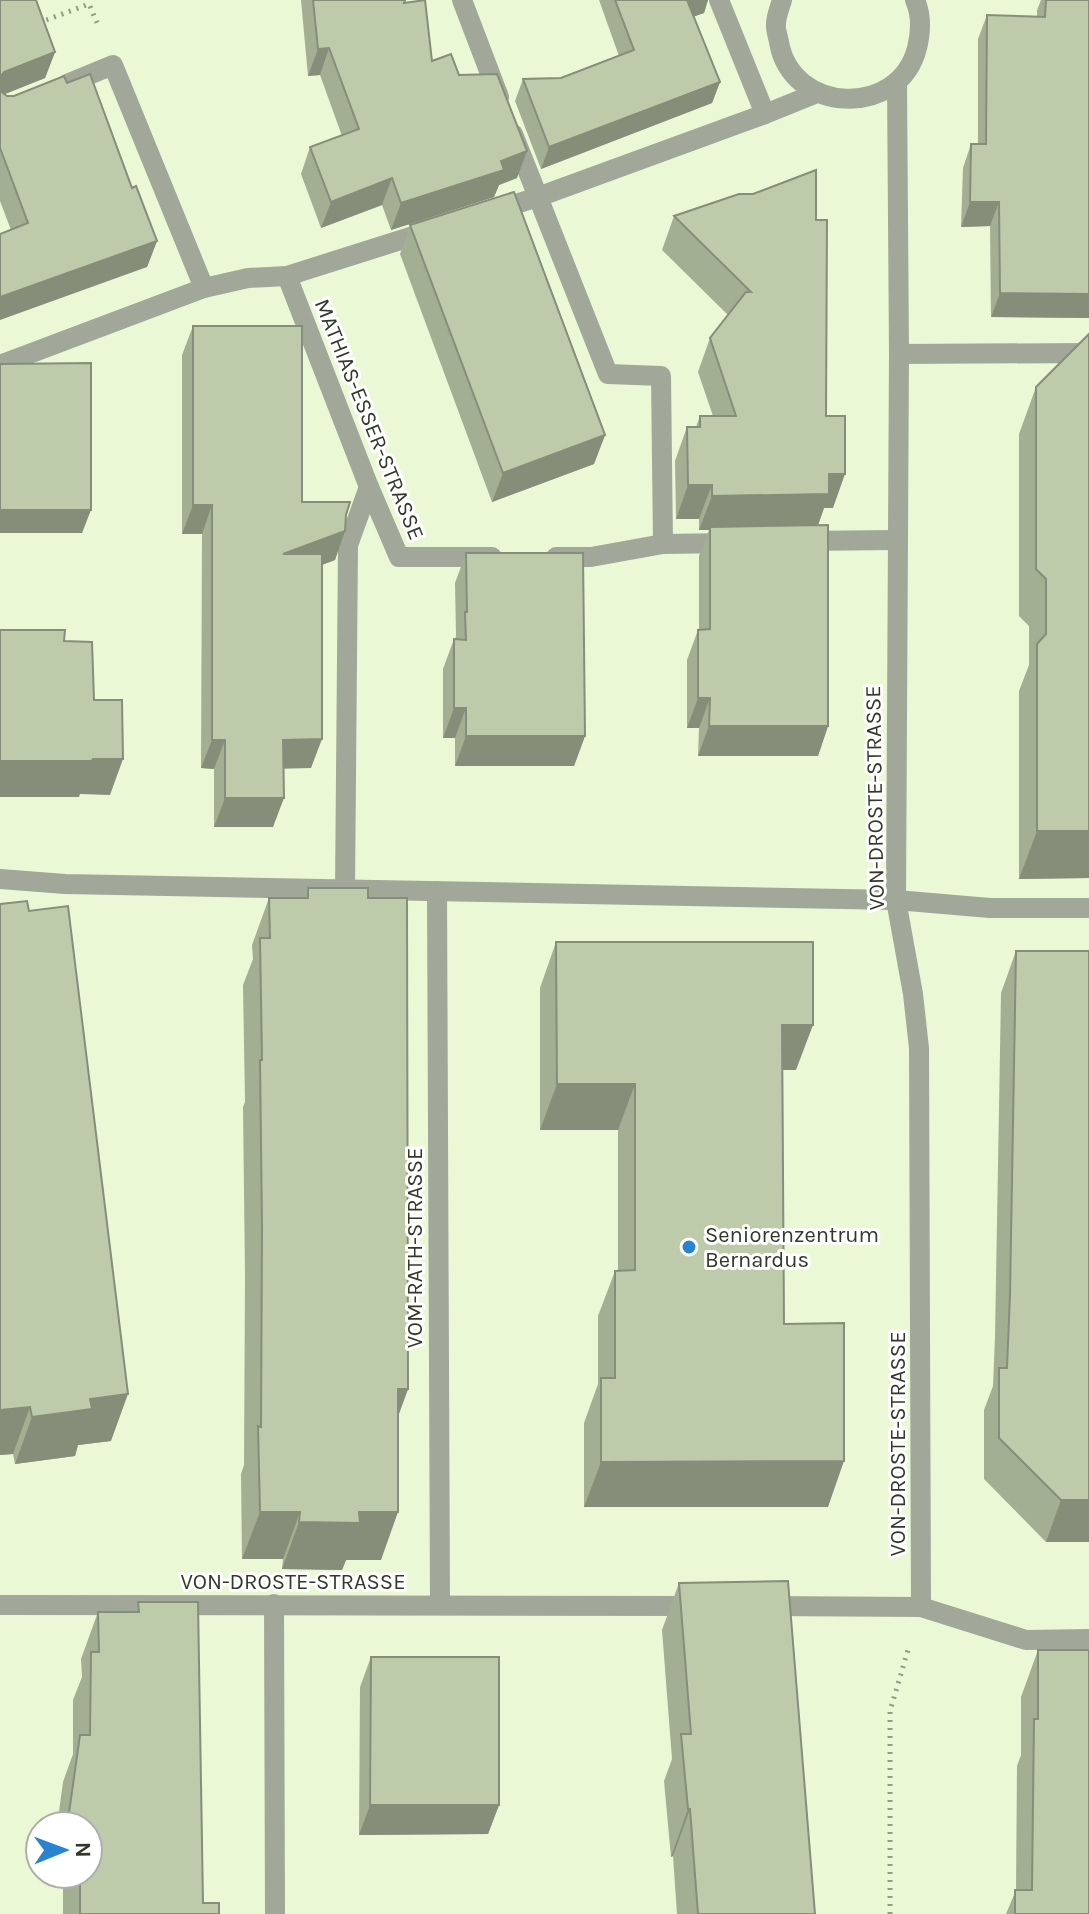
<svg xmlns="http://www.w3.org/2000/svg" width="1089" height="1914" font-family="Karla,sans-serif">
<style>
.lines{fill:none;stroke-linecap:round;stroke-linejoin:round}
.path{stroke:#929c84;stroke-width:5;stroke-dasharray:2 6;stroke-linecap:butt}
.service{stroke:#a1a799;stroke-width:20}
.minor{stroke:#a1a799;stroke-width:20}
.wall{fill:#a3af93}
.shaded-wall{fill:#858e78}
.building{fill:#becbab;stroke:#858e78;stroke-width:2}
.poi-dot{fill:#2a83d1;stroke:#fff;stroke-width:3}
.labels{text-anchor:middle;stroke-width:6;stroke-linejoin:round;paint-order:stroke}
.street-label{font-size:22px;fill:#33382b;stroke:#fff}
.poi-label{font-size:22px;fill:#33382b;stroke:#fff;text-anchor:start}
</style>
<rect width="100%" height="100%" fill="#eaf8d6"/>
<g class="lines">
<g class="path">
<polyline points="40,20 41,22 89,4 98,25"/>
<polyline points="890,1914 890,1711 908,1650"/>
</g>
<g class="service">
<polyline points="462,0 499,97"/>
<polyline points="513,134 538,197"/>
<polyline points="345,890 348,545 369,487"/>
<polyline points="274,1604 275,1914"/>
</g>
<g class="minor">
<polyline points="719,0 765,114"/>
<path d="M782,0c-2,7 -6,16 -6,24 -1,5 2,12 3,18 12,72 120,77 138,6 4,-16 5,-32 -2,-48"/>
<polyline points="67,84 113,65 204,288"/>
<polyline points="538,197 608,374 661,376 663,544"/>
<polyline points="494,211 538,197 765,114 817,93"/>
<polyline points="287,276 369,487 399,557 492,557"/>
<polyline points="899,354 1089,353"/>
<polyline points="0,365 204,288 248,278 287,276 429,231"/>
<polyline points="802,541 897,540"/>
<polyline points="556,557 591,557 663,544 730,543"/>
<polyline points="0,879 65,884 896,900 990,908 1089,908"/>
<polyline points="437,891 440,1605"/>
<polyline points="0,1605 696,1606"/>
<polyline points="764,1606 921,1607 919,1048 913,994 896,900 899,354 897,82"/>
<polyline points="921,1607 1026,1640 1089,1639"/>
</g>
</g>
<g class="wall">
<polygon points="0,0 55,52 45,78 5,94 7,96 14,96 67,83 132,188 157,241 147,267 11,230 0,201"/>
<polygon points="301,0 405,0 404,3 432,61 459,75 517,178 499,185 494,197 391,230 382,205 321,228 301,174 310,147 342,136 320,75 308,76"/>
<polygon points="599,0 708,0 704,13 694,16 720,82 712,103 541,169 515,101 523,79 561,78 619,56"/>
<polygon points="1041,0 1089,0 1089,318 991,317 990,226 961,227 963,168 971,144 978,144 978,39 987,15 1037,16 1037,10"/>
<polygon points="674,216 816,220 826,416 833,508 824,508 818,525 828,726 818,756 698,756 699,728 687,728 687,660 698,630 699,630 699,556 709,530 699,530 699,519 676,519 675,461 687,427 696,427 700,416 713,416 698,372 710,338 728,315 662,250"/>
<polygon points="410,225 605,435 594,464 492,502 400,254"/>
<polygon points="193,326 302,502 346,515 335,560 322,565 311,768 283,768 273,827 214,827 214,769 201,768 202,534 182,534 182,355"/>
<polygon points="1036,387 1089,878 1019,879 1019,691 1029,665 1029,626 1019,616 1019,434"/>
<polygon points="466,553 585,736 574,766 455,766 455,738 443,738 443,669 454,639 455,639 456,636 455,583"/>
<polygon points="308,888 368,898 408,1389 398,1416 381,1560 346,1560 342,1570 282,1569 283,1559 242,1559 241,1474 244,1465 245,1275 243,1107 245,1102 243,985 253,959 252,945 269,898 305,898"/>
<polygon points="0,904 111,1441 78,1445 75,1456 15,1464 13,1454 0,1455"/>
<polygon points="556,942 796,1070 783,1070 784,1324 828,1507 584,1507 584,1423 598,1384 598,1316 615,1271 618,1271 618,1130 540,1130 540,988"/>
<polygon points="1016,951 1089,1542 1046,1542 984,1479 984,1410 993,1386 995,1337 1001,993"/>
<polygon points="679,1583 815,1914 677,1914 673,1856 671,1857 664,1781 672,1759 662,1630"/>
<polygon points="138,1602 203,1903 219,1914 63,1914 63,1874 88,1874 88,1826 57,1826 63,1782 73,1754 73,1700 82,1677 81,1659 98,1612 135,1612"/>
<polygon points="1038,1650 1089,1914 1006,1914 1016,1890 1017,1766 1021,1755 1021,1697"/>
<polygon points="371,1657 499,1805 488,1834 359,1835 360,1687"/>
</g>
<g class="shaded-wall">
<polygon points="687,0 708,0 704,13 679,22"/>
<polygon points="329,48 320,75 308,76 318,49"/>
<polygon points="55,52 45,78 0,96 0,77 4,72"/>
<polygon points="720,82 712,103 541,169 549,147"/>
<polygon points="527,151 517,178 499,185 494,197 391,230 401,203"/>
<polygon points="392,178 382,205 321,228 331,202"/>
<polygon points="970,202 999,202 990,226 961,227"/>
<polygon points="157,241 147,267 0,320 0,297"/>
<polygon points="1000,293 1089,294 1089,318 991,317"/>
<polygon points="605,435 594,464 492,502 503,473"/>
<polygon points="829,474 845,474 833,508 824,508 817,528 710,527 709,530 699,530 712,496"/>
<polygon points="688,485 712,485 699,519 676,519"/>
<polygon points="193,505 212,505 202,534 182,534"/>
<polygon points="0,510 91,510 82,533 0,533"/>
<polygon points="345,531 335,560 273,583 283,554"/>
<polygon points="698,698 710,698 699,728 687,728"/>
<polygon points="454,708 466,708 455,738 443,738"/>
<polygon points="709,726 828,726 818,756 698,756"/>
<polygon points="466,736 585,736 574,766 455,766"/>
<polygon points="322,739 311,768 272,769 283,740"/>
<polygon points="212,740 225,740 214,769 201,768"/>
<polygon points="93,759 123,759 110,795 80,794 79,797 0,797 0,761"/>
<polygon points="225,798 284,798 273,827 214,827"/>
<polygon points="1037,831 1089,831 1089,878 1019,879"/>
<polygon points="782,1025 813,1025 796,1070 766,1070"/>
<polygon points="557,1084 635,1084 618,1130 540,1130"/>
<polygon points="398,1389 408,1389 391,1436"/>
<polygon points="128,1394 111,1441 78,1445 75,1456 15,1464 32,1417 90,1399"/>
<polygon points="30,1407 13,1454 0,1455 0,1410"/>
<polygon points="844,1461 828,1507 584,1507 601,1462"/>
<polygon points="1061,1500 1089,1500 1089,1542 1046,1542"/>
<polygon points="260,1512 300,1512 283,1559 242,1559"/>
<polygon points="359,1512 398,1512 381,1560 346,1560 342,1570 282,1569 299,1522"/>
<polygon points="370,1805 499,1805 488,1834 359,1835"/>
<polygon points="688,1809 690,1809 673,1856 671,1857"/>
<polygon points="68,1820 80,1820 78,1826 66,1826"/>
</g>
<g class="building">
<polygon points="0,0 36,0 55,52 4,72 0,77"/>
<polygon points="313,0 405,0 404,3 425,0 432,61 451,54 459,75 497,74 527,151 501,161 504,170 401,203 392,178 331,202 310,147 359,129 329,48 318,49"/>
<polygon points="615,0 687,0 720,82 549,147 523,79 561,78 634,50"/>
<polygon points="1046,0 1089,0 1089,294 1000,293 999,202 970,202 971,144 986,144 987,15 1045,17"/>
<polygon points="90,74 132,188 136,186 157,241 0,297 0,234 28,223 0,148 0,91 7,96 14,96 64,76 67,83"/>
<polygon points="816,170 816,220 827,220 826,416 845,416 845,474 829,474 829,494 712,496 712,485 688,485 687,427 700,427 700,416 736,416 710,338 746,292 751,292 674,216 739,194 753,194"/>
<polygon points="514,192 605,435 503,473 410,225"/>
<polygon points="193,326 302,326 302,502 350,502 346,515 345,531 283,554 322,554 322,739 283,740 284,798 225,798 225,740 212,740 212,505 193,505"/>
<polygon points="1089,334 1089,831 1037,831 1037,644 1046,634 1046,579 1036,569 1036,387"/>
<polygon points="91,363 91,510 0,510 0,364"/>
<polygon points="828,525 828,726 709,726 710,698 698,698 698,630 710,629 710,527"/>
<polygon points="466,553 583,553 585,736 466,736 466,708 454,708 454,639 466,640 465,612 467,612"/>
<polygon points="0,630 65,630 64,641 92,642 94,700 122,700 123,759 93,759 92,761 0,761"/>
<polygon points="308,888 368,888 368,898 407,898 408,1389 398,1389 398,1512 359,1512 360,1523 299,1522 300,1512 260,1512 258,1426 261,1427 262,1228 260,1060 262,1060 260,938 270,938 269,898 308,898"/>
<polygon points="27,901 29,911 68,906 128,1394 90,1399 92,1409 32,1417 30,1407 0,1410 0,904"/>
<polygon points="556,942 813,942 813,1025 782,1025 784,1324 844,1323 844,1461 601,1462 601,1378 615,1378 615,1271 635,1270 635,1084 557,1084"/>
<polygon points="1016,951 1089,951 1089,1500 1061,1500 999,1438 999,1368 1007,1368 1010,1295"/>
<polygon points="788,1581 815,1914 698,1914 690,1809 688,1809 681,1734 691,1734 679,1583"/>
<polygon points="138,1602 198,1602 203,1903 219,1903 219,1914 80,1914 80,1874 88,1874 88,1826 80,1826 80,1820 68,1820 80,1735 90,1735 91,1652 99,1652 98,1612 139,1612"/>
<polygon points="1038,1650 1089,1650 1089,1914 1015,1914 1015,1890 1032,1890 1034,1719 1038,1719"/>
<polygon points="371,1657 499,1657 499,1805 370,1805"/>
</g>
<circle class="poi-dot" cx="689" cy="1247" r="8"/>
<g class="labels">
<g class="street-label">
<text transform="translate(370 419) rotate(68)" y="8">MATHIAS-ESSER-STRASSE</text>
<text transform="translate(874 798) rotate(-91)" y="8">VON-DROSTE-STRASSE</text>
<text transform="translate(414 1248) rotate(-90)" y="8">VOM-RATH-STRASSE</text>
<text transform="translate(897 1444) rotate(-90)" y="8">VON-DROSTE-STRASSE</text>
<text x="293" y="1589">VON-DROSTE-STRASSE</text>
</g>
<g class="poi-label">
<text x="705" y="1242">Seniorenzentrum<tspan x="705" dy="25">Bernardus</tspan></text>
</g>
</g>
<g transform="translate(64 1850) rotate(89)"><circle r="38" fill="#ffffff" stroke="#adafaa" stroke-width="2"/>
<path d="M0-6L14 30L0 20L-14 30Z" fill="#2a83d1"/>
<text y="-12" font-size="22" font-weight="bold" text-anchor="middle" fill="#33382b">N</text>
</g>
</svg>
